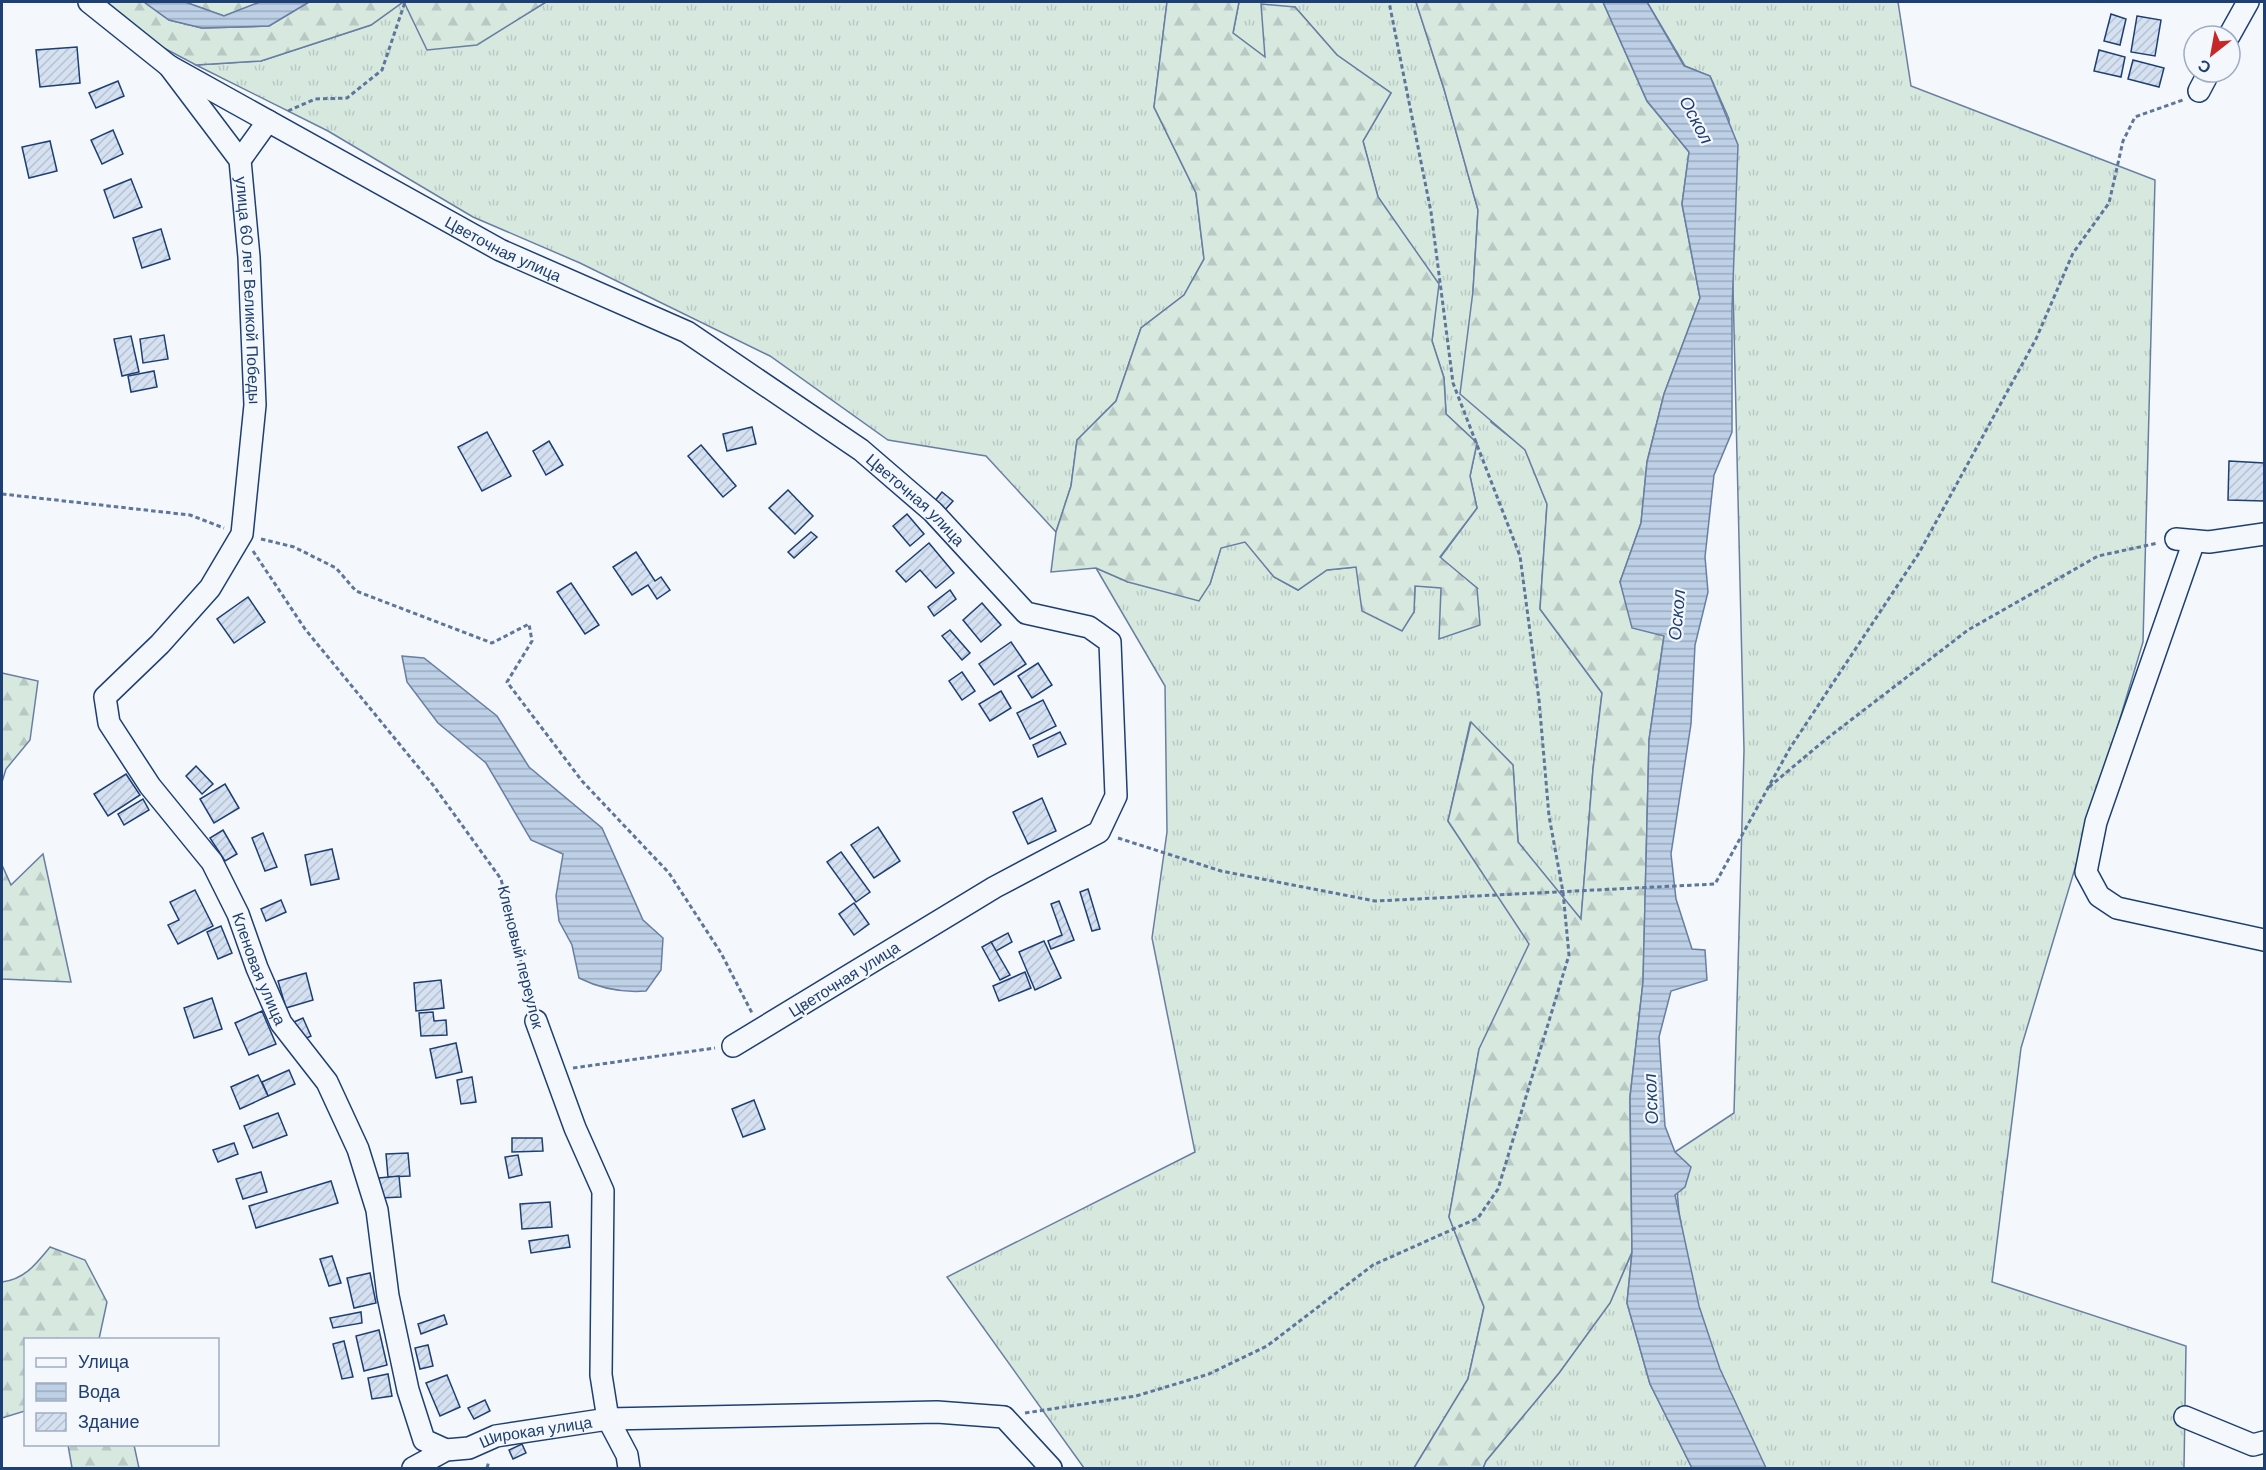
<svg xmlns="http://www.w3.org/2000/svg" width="2266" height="1470" font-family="'DM Sans',sans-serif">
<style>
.grass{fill:url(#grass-tufts);stroke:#687fa3;stroke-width:1.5}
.forest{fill:url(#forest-firs);stroke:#687fa3;stroke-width:1.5}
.water{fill:url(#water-rules);stroke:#687fa3;stroke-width:1.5}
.building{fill:url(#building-hatch);stroke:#1d3f73;stroke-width:1.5}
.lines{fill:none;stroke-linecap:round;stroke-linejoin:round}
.minor-casing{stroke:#1d3f73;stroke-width:24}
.path{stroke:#5e769c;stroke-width:3;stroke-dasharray:4.5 3;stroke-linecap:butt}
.minor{stroke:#f4f7fb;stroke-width:21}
.labels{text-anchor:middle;stroke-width:4.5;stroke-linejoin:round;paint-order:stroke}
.street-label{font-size:16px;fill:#1d3f73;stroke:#f4f7fb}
.water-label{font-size:18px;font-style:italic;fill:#1d3f73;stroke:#f4f7fb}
</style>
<defs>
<pattern id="grass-tufts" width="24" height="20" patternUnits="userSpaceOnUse" patternTransform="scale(1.5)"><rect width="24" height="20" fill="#d7e8df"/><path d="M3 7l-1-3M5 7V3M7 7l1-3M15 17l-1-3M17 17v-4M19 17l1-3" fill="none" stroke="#b8c8c3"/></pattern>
<pattern id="forest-firs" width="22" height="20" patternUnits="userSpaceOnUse" patternTransform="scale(1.5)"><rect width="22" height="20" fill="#d7e8df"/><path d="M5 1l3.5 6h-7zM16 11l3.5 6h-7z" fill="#b8c8c3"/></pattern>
<pattern id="water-rules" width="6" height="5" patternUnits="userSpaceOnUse" patternTransform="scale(1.5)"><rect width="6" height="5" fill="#bed0e5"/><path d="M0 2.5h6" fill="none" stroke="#9aaabe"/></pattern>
<pattern id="building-hatch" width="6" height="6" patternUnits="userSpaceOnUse" patternTransform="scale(1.5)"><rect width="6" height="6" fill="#d5e0f0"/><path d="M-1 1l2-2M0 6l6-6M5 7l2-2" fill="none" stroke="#b6c1d1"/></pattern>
</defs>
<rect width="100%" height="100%" fill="#f4f7fb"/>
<g class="grass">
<polygon points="403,2 477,44 546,2 1167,2 1154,107 1196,193 1204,259 1184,295 1141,328 1116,401 1077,440 1071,486 1056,532 986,456 888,440 770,356 580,263 473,217 328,131 196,65 261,61 371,25"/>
<polygon points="1239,2 1416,2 1444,89 1478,210 1473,291 1491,422 1525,449 1547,504 1540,609 1602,693 1593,769 1581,920 1518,842 1513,765 1470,723 1448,821 1530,944 1479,1050 1449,1217 1484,1307 1468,1379 1414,1468 1084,1468 947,1277 1195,1152 1152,938 1167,832 1165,686 1096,568 1128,582 1210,584 1221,547 1245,541 1274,577 1298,590 1327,570 1356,567 1414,612 1415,586 1477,588 1440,558 1477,508 1470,476 1477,443 1446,414 1444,378 1432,341 1438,284 1378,197 1363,141 1391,93 1337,55 1295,7 1266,58 1233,33"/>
<path d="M1647,2h251l13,84 244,94 -12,462 -122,406 -29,234 194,64 -2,122h-418c-53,-93 -90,-208 -91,-316l59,-39 10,-363 -15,-631 -19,-43 -25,-10z"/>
<polygon points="1632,1252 1627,1303 1650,1384 1692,1468 1483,1468 1486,1461 1559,1373 1610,1303"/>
</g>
<g class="forest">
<polygon points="91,2 144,2 169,20 202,28 269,26 309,2 403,2 371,25 261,61 196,65 128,29"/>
<polygon points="185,2 260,2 224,16"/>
<polygon points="404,2 546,2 477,45 427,50"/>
<polygon points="1167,2 1239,2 1233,33 1265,57 1261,4 1295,7 1337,55 1391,93 1363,141 1378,197 1439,284 1432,341 1444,378 1446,414 1477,443 1470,476 1477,508 1440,557 1477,588 1480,625 1439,639 1441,588 1415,586 1414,612 1402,631 1362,611 1356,567 1327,570 1298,590 1274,577 1245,542 1221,548 1210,584 1199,601 1128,582 1096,568 1051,572 1056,532 1071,486 1077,440 1116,401 1141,328 1184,295 1204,259 1196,193 1154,107"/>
<polygon points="1416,2 1603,2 1647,101 1689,152 1682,204 1700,298 1664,394 1647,462 1641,523 1620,582 1664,635 1649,740 1643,982 1630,1097 1632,1252 1610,1303 1559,1373 1486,1461 1483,1468 1414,1468 1468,1379 1484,1307 1449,1217 1479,1049 1529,944 1448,821 1471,722 1513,765 1518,842 1581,919 1593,769 1602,693 1540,609 1547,504 1525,450 1460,394 1473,291 1478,210 1444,89"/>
<polygon points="2,673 38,681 30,740 6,769 2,782"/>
<polygon points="43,854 71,982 2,979 2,865 11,885"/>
<path d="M50,1247l35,13 22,42 -8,37 -73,1 -1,71 -23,7v-136c23,-3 34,-18 48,-35z"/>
<polygon points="68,1445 134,1445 139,1468 72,1468"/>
</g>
<g class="water">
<polygon points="144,2 185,2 224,16 260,2 309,2 269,26 202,28 169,20"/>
<polygon points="1603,2 1647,2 1684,66 1710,76 1738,145 1732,310 1732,432 1714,475 1705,557 1708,592 1695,645 1691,724 1671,854 1676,899 1692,949 1705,950 1707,980 1671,991 1659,1037 1665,1126 1675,1152 1691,1167 1685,1187 1675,1195 1699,1306 1720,1369 1766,1468 1692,1468 1650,1384 1627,1303 1632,1252 1630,1097 1643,982 1649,740 1664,636 1632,628 1620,582 1641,523 1647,462 1664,394 1700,298 1682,204 1689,152 1647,101"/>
<path d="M402,656l22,2 73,58 32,51 73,61 41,92 20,18 -2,32 -15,21c-25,2 -45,-2 -67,-13l-7,-33 -13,-24 -3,-25 7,-42 -32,-14 -45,-77 -48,-40 -31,-41z"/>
</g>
<g class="building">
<polygon points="2111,14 2126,19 2120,45 2104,41"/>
<polygon points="2137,16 2161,20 2155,56 2131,52"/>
<polygon points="77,47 80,83 40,87 36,50"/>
<polygon points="2099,50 2125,57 2121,77 2094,71"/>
<polygon points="2133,60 2164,68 2159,87 2128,79"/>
<polygon points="118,81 124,96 96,108 89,93"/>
<polygon points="113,130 123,154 102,164 91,140"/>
<polygon points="50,141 57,171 29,178 22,147"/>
<polygon points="131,179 142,207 114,218 104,190"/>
<polygon points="161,229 170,259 142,268 133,238"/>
<polygon points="164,335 168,359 143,363 140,339"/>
<polygon points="131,336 139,372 122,376 114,339"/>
<polygon points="154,371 157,387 131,392 128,376"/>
<polygon points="752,427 756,444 727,451 723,434"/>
<polygon points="487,432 511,476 482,491 458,447"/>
<polygon points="549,441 563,465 546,475 533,451"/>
<polygon points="701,445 736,486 723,497 688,456"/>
<polygon points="2229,461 2264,463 2264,501 2228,500"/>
<polygon points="788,490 813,516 795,534 769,508"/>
<polygon points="942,492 953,501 944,511 934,502"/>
<polygon points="907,514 924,534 910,546 893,526"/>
<polygon points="811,532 817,537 794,558 788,552"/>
<polygon points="929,543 954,573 936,588 920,570 906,582 896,571"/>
<polygon points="636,552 655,581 661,577 670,590 657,599 648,585 632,595 613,567"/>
<polygon points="571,583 599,625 585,634 557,592"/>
<polygon points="950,590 956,599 934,616 928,607"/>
<polygon points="248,597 265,622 234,643 217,619"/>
<polygon points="982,603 1001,625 981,642 963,620"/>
<polygon points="950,630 970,653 962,660 942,636"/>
<polygon points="1011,642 1026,664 994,685 979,664"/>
<polygon points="1038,663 1052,685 1032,698 1018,676"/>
<polygon points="962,672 975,691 962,700 949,681"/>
<polygon points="1001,691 1011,708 990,721 979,704"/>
<polygon points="1043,700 1056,726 1030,739 1017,713"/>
<polygon points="1060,732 1066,744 1038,757 1033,745"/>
<polygon points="196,766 213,784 202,794 186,776"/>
<polygon points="126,774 140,795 108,816 94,794"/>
<polygon points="225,784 239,808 214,823 200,799"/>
<polygon points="1042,798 1056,831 1028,844 1013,812"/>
<polygon points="143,799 149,810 124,825 118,814"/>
<polygon points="878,827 900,861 874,878 851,845"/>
<polygon points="223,830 237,854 225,861 210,838"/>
<polygon points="263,833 277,867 265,871 252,838"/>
<polygon points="332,849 339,879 311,885 305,855"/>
<polygon points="841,852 870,892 856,902 827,862"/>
<polygon points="1088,889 1100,929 1092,931 1080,892"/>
<polygon points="195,890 213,926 178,944 168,925 179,920 170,902"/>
<polygon points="281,900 286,912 266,921 261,909"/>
<polygon points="1059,901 1074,940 1051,949 1048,941 1062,935 1051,904"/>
<polygon points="854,903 869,924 854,935 839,914"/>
<polygon points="221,926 232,953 218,959 207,932"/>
<polygon points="1008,933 1012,942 996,951 991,942"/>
<polygon points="1044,941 1061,978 1035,990 1019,952"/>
<polygon points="991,942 1010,975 1000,980 982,947"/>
<polygon points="1025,972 1031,988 999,1001 993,986"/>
<polygon points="306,973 313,1000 286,1008 278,981"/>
<polygon points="441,980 444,1008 416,1011 414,983"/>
<polygon points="212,998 222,1029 194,1038 184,1008"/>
<polygon points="262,1011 276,1044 249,1055 235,1023"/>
<polygon points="433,1012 434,1021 446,1020 447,1035 421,1036 419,1013"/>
<polygon points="303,1018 311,1036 302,1040 294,1022"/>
<polygon points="456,1043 462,1072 436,1078 430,1049"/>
<polygon points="289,1070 295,1084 268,1096 262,1082"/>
<polygon points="258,1075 268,1096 240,1109 231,1087"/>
<polygon points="472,1077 476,1102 461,1104 457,1080"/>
<polygon points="754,1100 765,1129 743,1137 732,1109"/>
<polygon points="278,1113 287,1135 253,1148 244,1126"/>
<polygon points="512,1138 542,1138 543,1151 512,1152"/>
<polygon points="234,1143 238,1154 218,1162 213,1150"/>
<polygon points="408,1153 410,1176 388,1177 386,1154"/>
<polygon points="518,1155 522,1175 509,1178 505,1157"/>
<polygon points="261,1172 267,1192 243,1199 236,1179"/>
<polygon points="399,1176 401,1197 380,1198 379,1178"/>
<polygon points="331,1181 338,1203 256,1228 249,1206"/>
<polygon points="550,1202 552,1227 522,1229 520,1204"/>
<polygon points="568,1235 570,1247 531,1253 529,1241"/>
<polygon points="332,1256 341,1283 329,1286 320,1259"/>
<polygon points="370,1273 376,1303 354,1308 347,1278"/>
<polygon points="361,1312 362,1323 333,1328 330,1318"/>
<polygon points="444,1315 447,1324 421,1334 418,1324"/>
<polygon points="379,1330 387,1365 364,1371 356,1336"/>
<polygon points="344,1341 353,1377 342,1379 333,1344"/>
<polygon points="428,1345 433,1366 420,1369 415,1348"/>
<polygon points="388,1374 392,1396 372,1399 368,1378"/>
<polygon points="447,1375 460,1407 440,1416 426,1383"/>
<polygon points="485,1400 490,1411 474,1419 468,1408"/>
<polygon points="522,1444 526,1453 513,1459 509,1450"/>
</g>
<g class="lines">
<defs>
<g id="minor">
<path id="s1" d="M89,2l80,64 71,94 9,97 6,148 -13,129 -32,54 -50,56 -55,53 4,26 41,63 62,76 26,52 19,54 24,55 46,59 31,67 19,61 11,86 20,94 16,50 22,10"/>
<polyline points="2229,36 2248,2"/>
<path id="s2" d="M169,66l331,184 187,82 174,118 72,62 93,101 63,14 21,15 6,154 -17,36 -104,55 -262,159"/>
<polyline points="2199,91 2209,72"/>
<polyline points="240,160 268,121"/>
<polyline points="2176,539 2209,542 2264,534"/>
<polyline points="2194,541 2096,822 2086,872 2099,896 2117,908 2264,940"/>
<polyline points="536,1021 575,1128 603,1191 601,1375 608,1419 937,1412 1004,1417 1051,1468"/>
<polyline points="2185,1417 2253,1445 2264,1442"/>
<path id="s3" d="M413,1468l33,-18 23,-2 27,-12 112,-17 19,36 2,13"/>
</g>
</defs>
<use href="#minor" class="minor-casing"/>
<g class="path">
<polyline points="288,111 315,99 347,98 382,70 405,2"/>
<polyline points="2,494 190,515 224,528"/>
<polyline points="261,539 294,547 336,568 356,591 492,643 529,624 532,641 507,682 582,781 669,873 721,953 752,1013"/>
<polyline points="253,551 305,629 433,785 501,879 531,1003"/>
<polyline points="1769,787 1825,740 1968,630 2098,556 2158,543"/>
<polyline points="1118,838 1221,871 1375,901 1715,884 1790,748 1919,553 2036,339 2073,253 2109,203 2123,141 2135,117 2183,100"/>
<polyline points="573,1068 715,1048"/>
<polyline points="1025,1413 1136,1396 1209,1374 1267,1346 1373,1265 1478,1218 1498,1189 1569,955 1563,892 1549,816 1539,700 1520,556 1453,383 1431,212 1389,2"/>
<polyline points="487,1468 489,1461"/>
</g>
<use href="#minor" class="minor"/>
</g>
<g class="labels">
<g class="street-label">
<text dy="6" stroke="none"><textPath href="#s2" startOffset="381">Цветочная улица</textPath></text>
<text dy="6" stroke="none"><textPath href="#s1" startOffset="351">улица 60 лет Великой Победы</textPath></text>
<text dy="6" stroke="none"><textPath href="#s2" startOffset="867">Цветочная улица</textPath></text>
<text transform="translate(521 957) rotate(76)" y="6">Кленовый переулок</text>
<text dy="6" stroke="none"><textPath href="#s1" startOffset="1126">Кленовая улица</textPath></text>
<text transform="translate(844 979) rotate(-32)" y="6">Цветочная улица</text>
<text dy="6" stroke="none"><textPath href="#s3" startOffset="130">Широкая улица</textPath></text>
</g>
<g class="water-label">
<text transform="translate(1696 120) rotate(62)" y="6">Оскол</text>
<text transform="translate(1677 615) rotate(-85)" y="6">Оскол</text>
<text transform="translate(1651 1099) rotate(-93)" y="6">Оскол</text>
</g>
</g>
<rect width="2266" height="1470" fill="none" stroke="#1d3f73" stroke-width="6"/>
<rect x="24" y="1338" width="195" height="108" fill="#f4f7fb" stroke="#9eadc5" stroke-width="1.5"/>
<rect x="36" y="1358" width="30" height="9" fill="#f4f7fb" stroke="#9eadc5" stroke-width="1.5"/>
<text x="78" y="1368" font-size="18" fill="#1d3f73">Улица</text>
<rect x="36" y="1383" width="30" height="18" fill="url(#water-rules)" stroke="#9eadc5" stroke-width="1.5"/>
<text x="78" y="1398" font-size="18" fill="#1d3f73">Вода</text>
<rect x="36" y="1413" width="30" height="18" fill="url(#building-hatch)" stroke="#9eadc5" stroke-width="1.5"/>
<text x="78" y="1428" font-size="18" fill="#1d3f73">Здание</text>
<g transform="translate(2212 54) rotate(211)"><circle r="28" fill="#f4f7fb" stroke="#9eadc5" stroke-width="1.5"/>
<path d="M0-4.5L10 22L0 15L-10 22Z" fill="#c62828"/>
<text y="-9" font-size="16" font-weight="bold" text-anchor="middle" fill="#1d3f73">С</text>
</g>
</svg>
